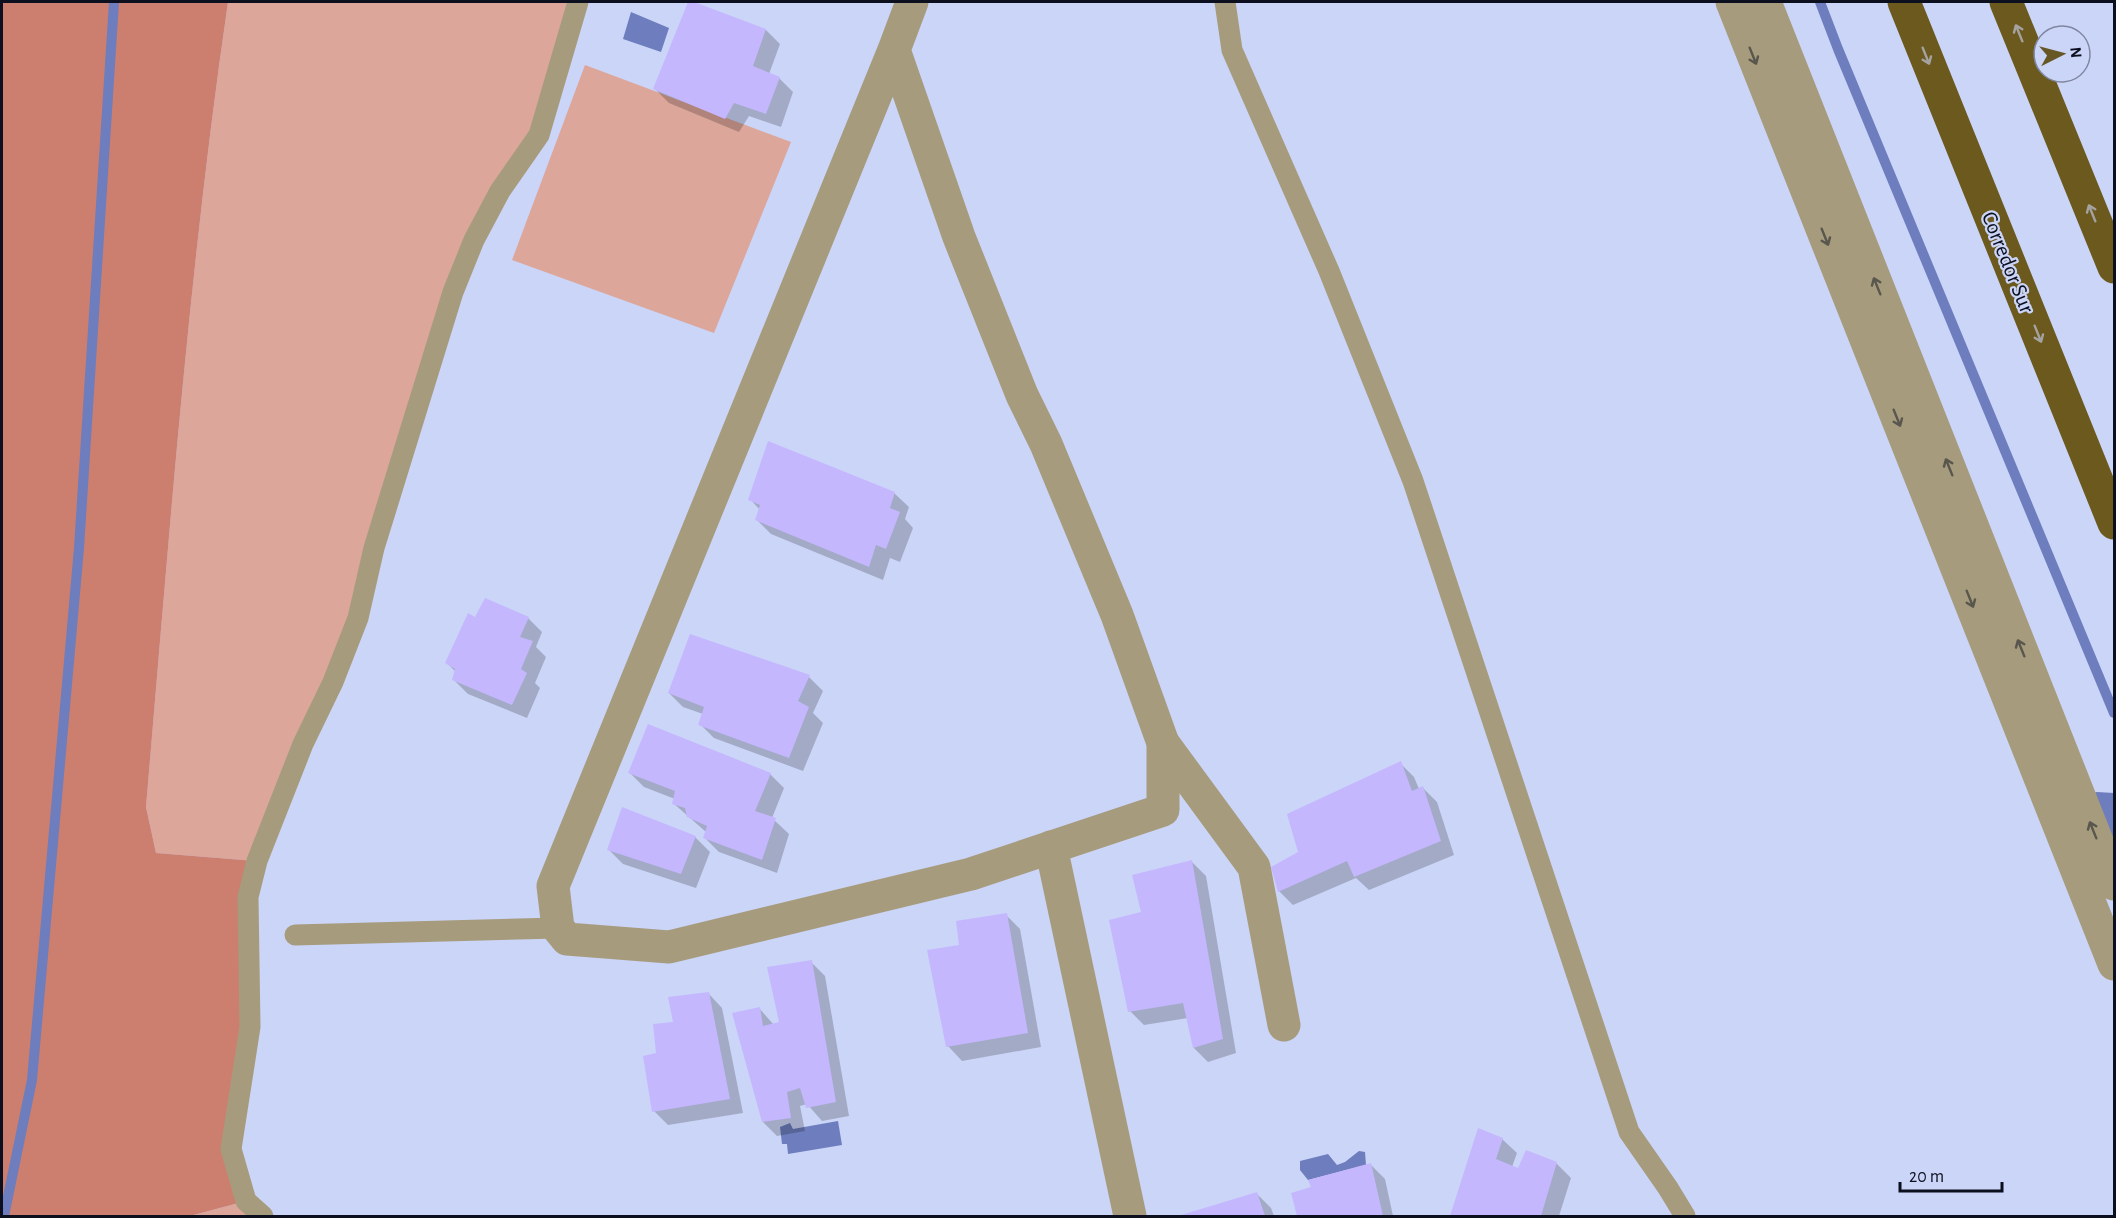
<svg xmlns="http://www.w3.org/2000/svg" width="2116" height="1218" font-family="'Alegreya Sans',sans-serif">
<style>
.green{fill:#dca69a}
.forest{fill:#cc7f6e}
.water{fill:#6d7dbd}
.shadow{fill:#0003}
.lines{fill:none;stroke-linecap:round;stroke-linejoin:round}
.stream{stroke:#6d7dbd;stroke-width:10}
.building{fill:#c4b7fe}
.lane{stroke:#a69c7d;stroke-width:21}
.street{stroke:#a69c7d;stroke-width:33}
.highway{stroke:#6b591e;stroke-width:33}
.oneway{stroke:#a5a3a1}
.oneway2{stroke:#59564e}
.labels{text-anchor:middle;stroke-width:4.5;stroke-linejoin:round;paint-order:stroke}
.street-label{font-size:22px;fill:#0c0f1e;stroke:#cbd5f8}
</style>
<rect width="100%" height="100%" fill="#cbd5f8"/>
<g class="green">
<path d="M228,2h350l-39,133 -65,105 -100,308 -117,313 -101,-8 -10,-46c23,-269 43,-538 82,-805z"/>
<polygon points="585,65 791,142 714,333 512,260"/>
<polygon points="246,1201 263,1216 190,1216"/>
</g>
<path class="forest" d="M2,2h226c-39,267 -59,536 -82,805l10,46 101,8 -7,166 -19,122 15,52 -56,15h-188z"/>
<g class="water">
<polygon points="631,12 669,28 661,52 623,39"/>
<polygon points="2097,792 2114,793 2114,870 2088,794"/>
<polygon points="838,1121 842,1145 788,1154 787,1144 782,1144 780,1127 790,1123 793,1129"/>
<polygon points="1359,1151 1365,1152 1366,1165 1308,1180 1300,1170 1300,1161 1328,1154 1337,1165 1345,1162"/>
</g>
<g class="shadow">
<polygon points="690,2 766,30 780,44 769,74 779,78 793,92 781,127 749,116 739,132 669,103 655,89"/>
<polygon points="894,493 909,507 905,519 913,528 900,562 890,558 883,580 771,534 757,520 760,510 750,499"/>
<polygon points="528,618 542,632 536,647 546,657 535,683 540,688 527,718 468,694 454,680 456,672 447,663 475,620"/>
<polygon points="691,636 809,677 823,691 813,713 823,723 803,771 714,738 700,724 703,714 683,707 669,693"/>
<polygon points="1400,763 1414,777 1419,789 1423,788 1437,802 1454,855 1369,890 1356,878 1293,905 1279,891 1300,853"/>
<polygon points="630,773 770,774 784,788 772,818 789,834 777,873 719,852 705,838 706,832 673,803 675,799 644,787"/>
<polygon points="695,837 710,852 696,888 623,864 609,850"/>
<polygon points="1192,862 1206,876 1236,1053 1208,1062 1194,1048 1188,1018 1144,1025 1130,1011"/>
<polygon points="1006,915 1020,929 1041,1047 962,1061 948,1046 961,946"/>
<polygon points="811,962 825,976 849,1116 822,1121 807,1104 800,1106 805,1131 777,1136 763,1122 759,1008 774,1025 781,1023"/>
<polygon points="708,993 722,1008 743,1113 668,1125 654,1111 658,1055 674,1023"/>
<polygon points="1479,1130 1502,1139 1517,1153 1512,1167 1519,1170 1527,1152 1557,1164 1571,1178 1559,1216 1451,1216"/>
<polygon points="1371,1165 1385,1179 1393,1216 1299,1216 1293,1194"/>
<polygon points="1257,1194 1271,1208 1274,1216 1181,1216"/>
</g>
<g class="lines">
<g class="stream">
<polyline points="1820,2 1838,49 2114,713"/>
<polyline points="4,1216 32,1080 79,548 114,2"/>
</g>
</g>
<g class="building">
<polygon points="688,2 694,2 766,29 753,66 780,77 766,114 734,103 725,119 653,89"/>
<polygon points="768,441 895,492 890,508 900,512 886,549 876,545 869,567 755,520 760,505 748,500"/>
<polygon points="485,598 529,617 520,637 533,641 521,669 527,673 512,705 452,680 455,669 445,663 468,613 475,617"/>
<polygon points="690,634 810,675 798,701 809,707 789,758 698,725 704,707 668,693"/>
<polygon points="648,724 771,773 755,811 776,818 762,860 703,838 707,826 687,817 685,808 672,804 675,791 628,773"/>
<polygon points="1401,761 1412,791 1423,786 1441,841 1354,877 1347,861 1278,892 1271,867 1298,852 1287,814"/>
<polygon points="622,807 696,836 681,874 607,850"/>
<polygon points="1192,860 1223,1039 1193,1048 1183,1003 1128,1012 1109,920 1141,912 1132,875"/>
<polygon points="1007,913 1028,1033 946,1047 927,950 959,945 956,921"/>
<polygon points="812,960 836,1102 806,1108 800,1088 787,1092 791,1118 762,1122 732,1013 760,1007 763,1026 779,1022 767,967"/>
<polygon points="709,992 730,1099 652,1112 643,1056 656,1053 653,1024 673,1022 668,997"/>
<polygon points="1478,1128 1503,1138 1496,1159 1518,1168 1526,1150 1557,1162 1541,1216 1450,1216"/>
<polygon points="1371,1163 1383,1216 1297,1216 1291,1193 1311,1187 1308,1180"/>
<polygon points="1257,1192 1265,1216 1178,1216"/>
</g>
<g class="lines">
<g class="lane">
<polyline points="1225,2 1232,50 1329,271 1413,481 1629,1132 1668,1188 1685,1216"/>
<polyline points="295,935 558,928"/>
<polyline points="263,1216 246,1201 231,1149 250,1027 248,897 257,861 303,744 333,682 358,618 374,548 453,292 474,240 500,191 539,135 578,2"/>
</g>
<g class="street">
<polyline points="1732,2 2114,964"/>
<polyline points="1765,2 2114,884"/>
<polyline points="894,50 959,237 1022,395 1046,444 1117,615 1163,743 1163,810 971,874 669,947 567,939 558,928 553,886 894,50 912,2"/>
<polyline points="1163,743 1254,867 1284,1025"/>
<polyline points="1051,847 1130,1216"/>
</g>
<g class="highway">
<polyline points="1904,2 2114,523"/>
<polyline points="2006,2 2114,267"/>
</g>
</g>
<defs><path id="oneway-shaft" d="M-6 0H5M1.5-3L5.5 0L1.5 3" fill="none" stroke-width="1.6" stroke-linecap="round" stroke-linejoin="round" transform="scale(1.5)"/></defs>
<g class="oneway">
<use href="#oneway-shaft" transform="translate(2019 33) rotate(-112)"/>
<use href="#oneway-shaft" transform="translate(1926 56) rotate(68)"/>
<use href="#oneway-shaft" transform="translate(2092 213) rotate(-112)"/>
<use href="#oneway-shaft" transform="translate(2038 334) rotate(68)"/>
</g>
<g class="oneway2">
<use href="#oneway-shaft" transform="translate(1753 56) rotate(68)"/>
<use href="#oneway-shaft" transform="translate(1825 237) rotate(68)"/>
<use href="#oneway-shaft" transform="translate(1877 286) rotate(-112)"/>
<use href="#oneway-shaft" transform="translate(1897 418) rotate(68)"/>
<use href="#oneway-shaft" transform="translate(1949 467) rotate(-112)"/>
<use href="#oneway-shaft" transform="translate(1970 599) rotate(68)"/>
<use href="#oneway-shaft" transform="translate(2021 648) rotate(-112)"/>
<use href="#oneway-shaft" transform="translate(2093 830) rotate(-112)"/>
</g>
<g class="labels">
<g class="street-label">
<text transform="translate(2009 262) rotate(68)" y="8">Corredor Sur</text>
</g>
</g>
<rect width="2116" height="1218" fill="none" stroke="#0c0f1e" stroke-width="6"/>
<g transform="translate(2062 54) rotate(84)"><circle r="28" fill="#cbd5f8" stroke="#7f86a1" stroke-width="1.5"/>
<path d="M0-4.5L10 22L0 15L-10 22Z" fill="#665724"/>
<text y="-9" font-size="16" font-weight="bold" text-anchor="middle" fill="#0c0f1e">N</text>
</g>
<path d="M1900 1182v9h102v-9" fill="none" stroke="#0c0f1e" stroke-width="3"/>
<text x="1909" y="1182" font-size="18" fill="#0c0f1e" stroke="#cbd5f8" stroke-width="4.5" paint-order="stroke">20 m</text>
</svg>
